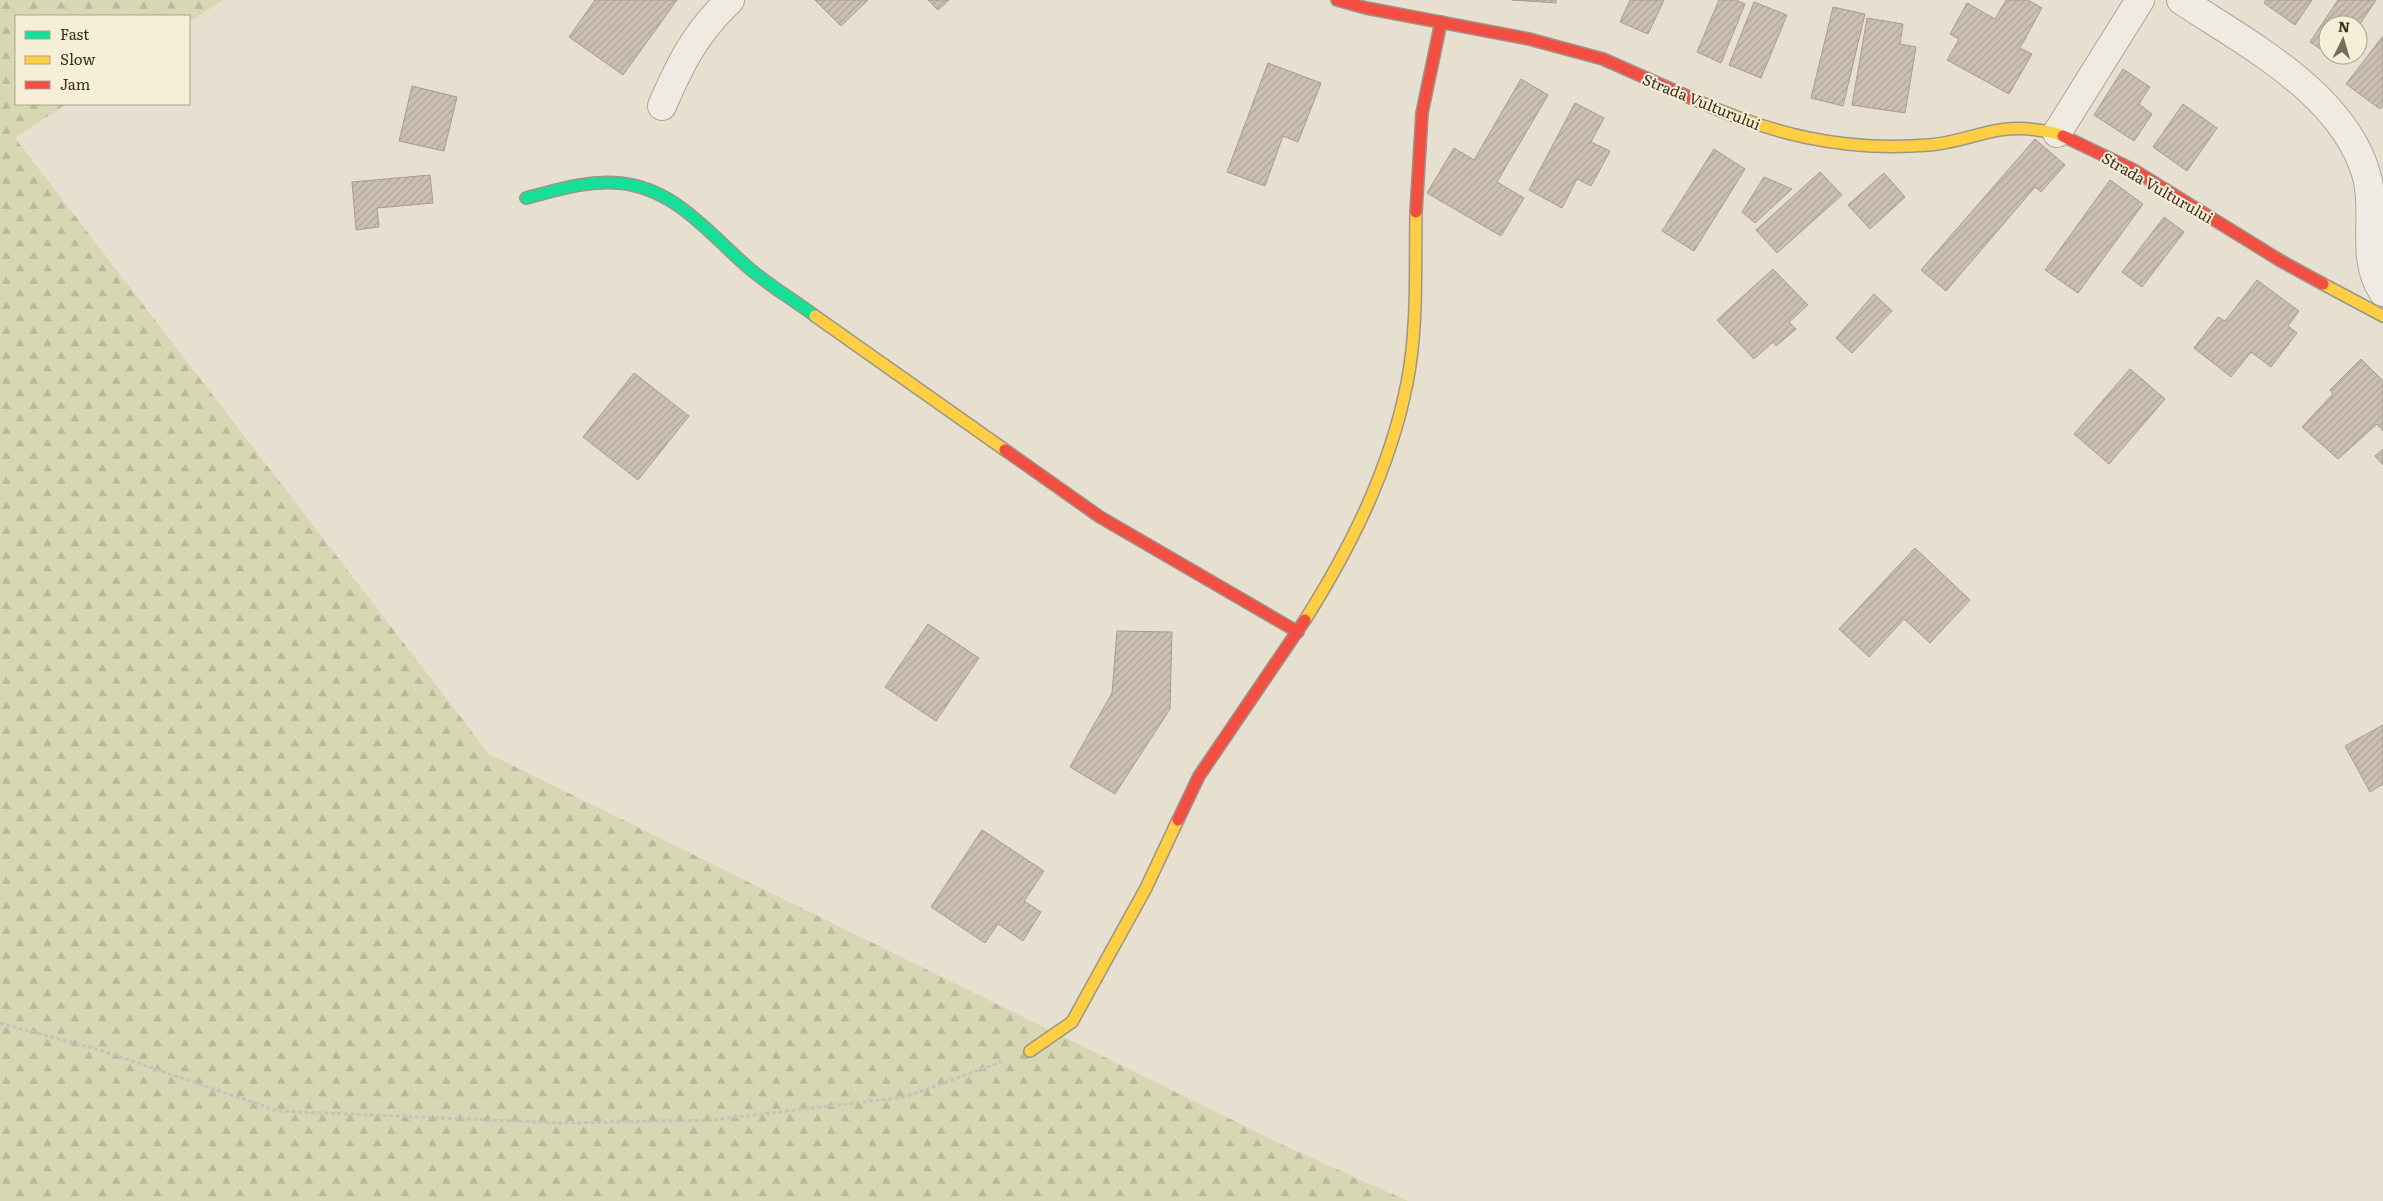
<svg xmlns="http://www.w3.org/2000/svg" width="2383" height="1201" viewBox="0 0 2383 1201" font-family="Literata,serif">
<defs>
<pattern id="forest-firs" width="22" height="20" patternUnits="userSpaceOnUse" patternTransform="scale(1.25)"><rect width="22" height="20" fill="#d6d7b3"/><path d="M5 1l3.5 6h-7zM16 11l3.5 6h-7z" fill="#b9b99a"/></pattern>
<pattern id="building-hatch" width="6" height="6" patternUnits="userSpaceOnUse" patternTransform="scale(1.25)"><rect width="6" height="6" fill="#cbbfb2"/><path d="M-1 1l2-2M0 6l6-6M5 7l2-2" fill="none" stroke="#afa499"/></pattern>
</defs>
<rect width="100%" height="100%" fill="#e7e0d1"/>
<polygon fill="url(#forest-firs)" points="0,0 223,0 189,22 189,16 16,16 16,104 66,104 15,138 489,754 1285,1146 1408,1201 0,1201"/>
<g fill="url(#building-hatch)" stroke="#a89c90">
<polygon points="595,0 677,0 623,75 569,37"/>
<polygon points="815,0 868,0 841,26"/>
<polygon points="928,0 949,0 938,10"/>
<polygon points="1512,0 1556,0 1556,3"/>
<polygon points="1630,0 1664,0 1648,34 1620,22"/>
<polygon points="1719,0 1736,0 1745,4 1721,63 1697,52"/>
<polygon points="2006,0 2028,0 2042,8 2020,48 2032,54 2009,94 1947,60 1959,39 1950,34 1967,3 1995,19"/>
<polygon points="2266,0 2312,0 2295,25 2264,3"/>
<polygon points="2338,0 2376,0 2358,27 2358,25 2328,25 2328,54 2310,42"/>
<polygon points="1754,2 1787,15 1761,78 1729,65"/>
<polygon points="1833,7 1865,14 1843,106 1811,98"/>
<polygon points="1867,18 1903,24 1900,44 1916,47 1905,113 1852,105"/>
<polygon points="2383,36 2383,106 2380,109 2346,84"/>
<polygon points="1268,63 1321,83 1298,142 1283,136 1265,186 1227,172"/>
<polygon points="2123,69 2150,87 2139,104 2152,114 2134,141 2094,115"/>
<polygon points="1521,79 1548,95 1497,182 1524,198 1501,236 1427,193 1454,148 1474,160"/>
<polygon points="412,86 457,97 444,151 399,141"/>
<polygon points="1575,103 1604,118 1591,142 1610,151 1591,186 1577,179 1562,208 1529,190"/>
<polygon points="2183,104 2217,128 2187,171 2153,147"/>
<polygon points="2035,139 2065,165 2041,192 2035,187 1946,291 1921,270"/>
<polygon points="1714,149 1745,169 1694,251 1662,231"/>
<polygon points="1820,172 1842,195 1777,253 1756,230"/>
<polygon points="1884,173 1905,197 1870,229 1848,205"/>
<polygon points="430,175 433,203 377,208 379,227 356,230 352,182"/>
<polygon points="1764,177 1792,189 1755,223 1742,212"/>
<polygon points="2110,180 2143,204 2078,293 2045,270"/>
<polygon points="2164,217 2184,232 2142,287 2122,272"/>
<polygon points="1773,269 1808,305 1789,322 1796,329 1776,346 1773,342 1754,359 1717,320"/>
<polygon points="2257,280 2299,311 2288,326 2297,333 2271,367 2251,352 2231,377 2194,348 2218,317 2225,321"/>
<polygon points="1874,294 1892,311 1852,353 1836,338"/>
<polygon points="2361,359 2383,381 2383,431 2377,424 2338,459 2302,427 2333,394 2330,390"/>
<polygon points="2130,369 2165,399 2109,464 2074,434"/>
<polygon points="634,373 689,416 638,480 583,437"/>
<polygon points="2383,449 2383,465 2375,456"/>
<polygon points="1915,548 1970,600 1930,643 1904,619 1869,657 1839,629"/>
<polygon points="928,624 979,658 936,721 885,687"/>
<polygon points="1117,631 1172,632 1170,709 1115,794 1070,767 1112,693"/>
<polygon points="2383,725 2383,784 2370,792 2345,746"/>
<polygon points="982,830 1044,871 1024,901 1041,912 1023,941 998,924 985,943 931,907"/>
</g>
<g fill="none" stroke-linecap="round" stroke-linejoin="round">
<g stroke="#ada599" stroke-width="30">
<g id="street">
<path d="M2181,0c66,44 164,94 186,177 10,39 -7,80 16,115"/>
<path d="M662,106c18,-42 34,-74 68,-106"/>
<polyline points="2057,133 2140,0"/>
</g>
</g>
<g stroke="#9c958a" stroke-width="14">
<path id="fast" d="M526,198c31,-8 61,-18 93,-15 57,5 91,52 131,86 20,17 44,31 65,47"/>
</g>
<g stroke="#9c958a" stroke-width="14">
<g id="slow">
<path d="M1691,98c79,36 151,54 238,47 39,-3 66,-22 108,-15 9,1 18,2 26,6"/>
<polyline points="2323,284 2383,316"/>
<polyline points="815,316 1005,450"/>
<path d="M1305,620c46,-73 85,-151 102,-237 11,-55 8,-114 9,-171"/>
<polyline points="1030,1051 1072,1022 1146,888 1178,820"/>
</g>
</g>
<g stroke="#9c958a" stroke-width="14">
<g id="jam">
<polyline points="1337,0 1366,8 1529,39 1603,59 1691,98"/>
<polyline points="2063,136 2132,169 2281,261 2323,284"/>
<polyline points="1416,212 1422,113 1441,22"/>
<polyline points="1005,450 1100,517 1298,632"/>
<polyline points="1178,820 1199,776 1305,620"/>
</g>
</g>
<polyline stroke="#c8c2b9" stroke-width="3" stroke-dasharray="4 2.5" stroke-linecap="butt" points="0,1023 103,1051 278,1111 560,1123 712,1120 905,1097 1001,1062"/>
<use href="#street" stroke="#efebe3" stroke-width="28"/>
<use href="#fast" stroke="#16e098" stroke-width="11"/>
<use href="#slow" stroke="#ffcf43" stroke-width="11"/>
<use href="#jam" stroke="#f24e42" stroke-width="11"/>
</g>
<g text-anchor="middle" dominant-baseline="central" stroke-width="4" stroke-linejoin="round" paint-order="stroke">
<g font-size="15" fill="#3d2e20" stroke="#f7eed8">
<text transform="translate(1702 101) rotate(22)">Strada Vulturului</text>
<text transform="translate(2158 187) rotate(30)">Strada Vulturului</text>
</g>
</g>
<rect x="15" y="15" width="175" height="90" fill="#f7eed8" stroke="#ada18e"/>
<rect x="25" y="31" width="25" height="8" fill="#16e098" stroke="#ada18e"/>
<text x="60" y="40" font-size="15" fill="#3d2e20">Fast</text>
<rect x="25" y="56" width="25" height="8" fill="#ffcf43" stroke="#ada18e"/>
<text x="60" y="65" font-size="15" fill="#3d2e20">Slow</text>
<rect x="25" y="81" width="25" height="8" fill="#f24e42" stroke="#ada18e"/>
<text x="60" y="90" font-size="15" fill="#3d2e20">Jam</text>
<g transform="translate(2343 40) rotate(5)"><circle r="24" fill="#f7eed8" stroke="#ada18e"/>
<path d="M0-4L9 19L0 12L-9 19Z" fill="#786c5e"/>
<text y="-8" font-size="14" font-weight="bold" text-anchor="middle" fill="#3d2e20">N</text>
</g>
</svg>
